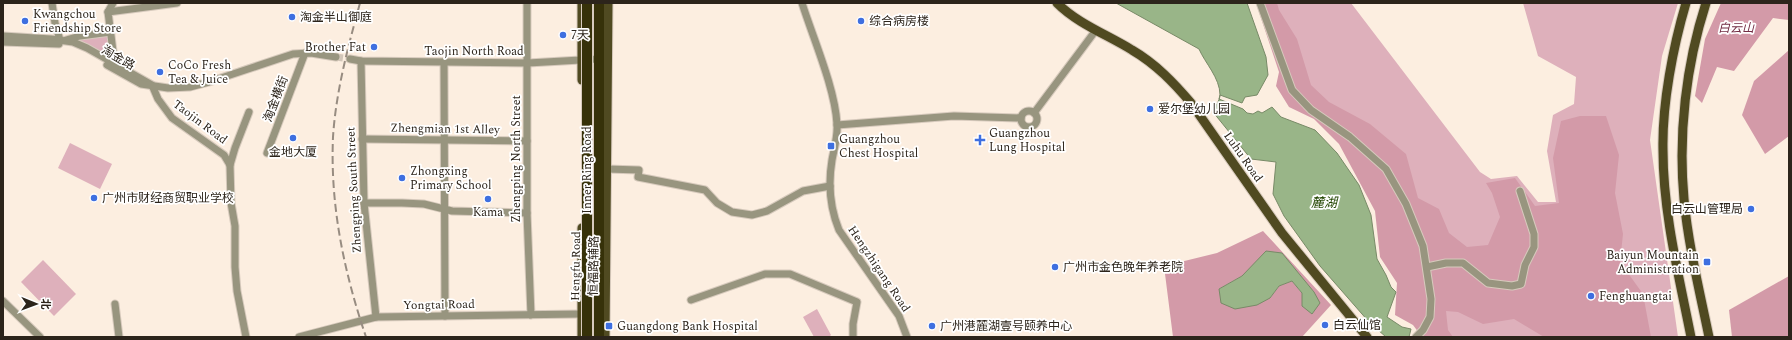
<svg xmlns="http://www.w3.org/2000/svg" width="1792" height="340" viewBox="0 0 1792 340" font-family="Spectral,'Noto Sans SC',serif">
<rect width="100%" height="100%" fill="#fceee0"/>
<g fill="#deb0bb">
<polygon points="1266,3 1351,3 1480,172 1491,179 1517,176 1538,202 1556,202 1547,151 1553,115 1574,104 1576,77 1538,56 1523,3 1678,3 1662,56 1650,140 1678,337 1443,337 1429,251 1312,106"/>
<polygon points="108,35 109,53 106,55 78,39"/>
<polygon points="70,143 112,164 100,189 58,168"/>
<polygon points="43,260 76,294 54,316 21,282"/>
<polygon points="817,309 831,335 829,337 814,337 803,317"/>
</g>
<g fill="#d39aa8" fill-rule="evenodd">
<polygon points="1256,3 1277,3 1279,10 1297,39 1311,85 1329,102 1370,124 1406,154 1418,198 1439,209 1449,233 1467,247 1488,245 1500,217 1492,193 1486,183 1515,178 1535,206 1559,203 1553,158 1561,121 1580,116 1606,116 1619,155 1615,193 1623,234 1620,262 1643,294 1651,337 1544,337 1514,319 1483,324 1458,312 1446,311 1448,330 1453,337 1422,337 1413,325 1395,315 1397,283 1380,257 1375,211 1339,144 1314,119 1289,107 1276,86 1279,72"/>
<polygon points="1721,3 1789,3 1789,20 1773,18 1734,71 1717,67 1702,103 1695,96 1705,39"/>
<polygon points="1789,50 1789,136 1765,154 1742,115 1754,81"/>
<path d="M1263,231l68,74 -29,32h-129l-9,-71 53,-13zM1291,264l9,14 14,14 -12,14v-13l-10,-12 -13,5 -9,12 -51,-9 23,-13z"/>
<polygon points="1789,276 1789,337 1732,337 1729,310"/>
</g>
<g fill="#99b588" stroke="#788a67">
<path d="M1116,3h131l19,54 2,18 -11,20 -12,2 -3,6 -22,-8 -1,4 24,10 4,4 6,1 5,-3 4,2 10,-6 9,10 34,13 22,23 22,32 12,30 6,44 9,16 5,12 5,5 -9,25 15,10 9,2 -2,8h-23l-17,-15 -49,-56 -36,-50 -11,-22 3,-32 -25,-3 -38,-47c2,-5 7,-12 7,-17 0,-17 -15,-32 -21,-46z"/>
<polygon points="1266,251 1282,253 1314,292 1320,303 1312,314 1302,306 1302,293 1292,281 1279,286 1270,298 1257,305 1235,309 1221,303 1219,289 1242,276"/>
</g>
<g fill="none" stroke-linecap="round" stroke-linejoin="round">
<polyline stroke="#d2c6b9" stroke-width="7" stroke-dasharray="7 3.5" stroke-linecap="butt" points="336,57 350,59"/>
<g stroke="#d7cabd" stroke-width="9">
<g id="minor">
<polyline points="52,3 55,23 60,40"/>
<polyline points="527,3 527,213 531,315"/>
<path d="M802,3c11,35 33,85 35,121 1,12 -3,25 -5,36 -4,24 -2,48 7,70l60,86 8,21"/>
<polyline points="1260,3 1292,90 1311,110 1350,137 1386,169 1406,204 1423,246 1431,299 1430,317 1423,330 1416,337"/>
<polyline points="108,12 113,3"/>
<polyline points="3,36 51,39 73,42 87,48 152,85 158,99 172,118 224,155 230,165 231,203 235,226 235,267 237,291 246,337"/>
<polyline points="66,40 80,36 111,32"/>
<polyline points="3,42 59,44"/>
<polyline points="350,59 361,61 528,63 598,59"/>
<polyline points="361,61 364,203 376,317"/>
<polyline points="444,62 445,316"/>
<polyline points="107,65 141,84 168,88 190,87 209,82 293,54 311,53 336,57"/>
<polyline points="115,67 108,12 177,3"/>
<circle cx="1029" cy="119" r="8"/>
<polyline points="1034,113 1096,30"/>
<polyline points="837,125 954,116 1021,118"/>
<polyline points="362,139 527,141"/>
<polyline points="267,153 305,53"/>
<polyline points="230,165 235,148 249,112"/>
<polyline points="607,169 639,170 638,177 705,190 717,203 732,212 752,215 767,211 803,191 830,186"/>
<polyline points="364,203 402,203 424,204 452,211 527,213"/>
<polyline points="1427,267 1446,263 1463,263 1488,283 1512,286 1521,284 1525,265 1534,247 1534,234 1520,191"/>
<polyline points="691,300 765,274 790,274 857,302 853,324 853,337"/>
<polyline points="3,301 40,337"/>
<polyline points="115,304 119,337"/>
<polyline points="299,337 376,317 581,314"/>
</g>
</g>
<g stroke="#d7cabd" stroke-width="11">
<g id="major">
<polyline points="582,3 582,80"/>
<path d="M1057,3c21,21 51,32 75,47 24,14 42,33 59,53l91,130 85,104"/>
<path d="M1686,3c-13,44 -24,101 -23,147 0,63 16,126 28,187"/>
<path d="M1706,3c-20,62 -28,131 -22,196 4,45 16,94 25,138"/>
<polyline points="582,337 582,228"/>
<polyline points="605,337 608,3"/>
</g>
</g>
<g stroke="#d7cabd" stroke-width="12">
<polyline id="highway" points="599,337 599,3"/>
</g>
<use href="#minor" stroke="#98957f" stroke-width="7"/>
<use href="#major" stroke="#504a21" stroke-width="9"/>
<use href="#highway" stroke="#363109" stroke-width="10"/>
<path stroke="#978c81" stroke-width="2" stroke-dasharray="8 4" stroke-linecap="butt" d="M360,3c-12,44 -24,88 -27,134 -3,69 11,135 33,200"/>
<g stroke="#d7cabd" stroke-width="12" stroke-linecap="butt">
<polyline id="highway-bridge" points="587,337 587,3"/>
</g>
<use href="#highway-bridge" stroke="#363109" stroke-width="10"/>
</g>
<g fill="#3e6fe0" stroke="#fff" stroke-width="1.5">
<circle cx="292" cy="17" r="4"/>
<circle cx="25" cy="21" r="4"/>
<circle cx="861" cy="21" r="4"/>
<circle cx="563" cy="35" r="4"/>
<circle cx="374" cy="47" r="4"/>
<circle cx="160" cy="72" r="4"/>
<circle cx="1150" cy="109" r="4"/>
<circle cx="293" cy="138" r="4"/>
<path d="M978 134h4v4h4v4h-4v4h-4v-4h-4v-4h4z"/>
<rect x="827" y="142" width="8" height="8" rx="2"/>
<circle cx="402" cy="178" r="4"/>
<circle cx="94" cy="198" r="4"/>
<circle cx="488" cy="199" r="4"/>
<circle cx="1751" cy="209" r="4"/>
<rect x="1703" y="258" width="8" height="8" rx="2"/>
<circle cx="1055" cy="267" r="4"/>
<circle cx="1591" cy="296" r="4"/>
<circle cx="1325" cy="325" r="4"/>
<rect x="605" y="322" width="8" height="8" rx="2"/>
<circle cx="932" cy="326" r="4"/>
</g>
<g text-anchor="middle" dominant-baseline="central" stroke-width="3.5" stroke-linejoin="round" paint-order="stroke">
<g font-size="12" fill="#2c241b" stroke="#fff" text-anchor="start">
<text x="33" y="14">Kwangchou<tspan x="33" dy="14">Friendship Store</tspan></text>
<text x="300" y="17">淘金半山御庭</text>
<text x="869" y="21">综合病房楼</text>
<text x="571" y="35">7天</text>
<text x="366" y="47" text-anchor="end">Brother Fat</text>
<text x="168" y="65">CoCo Fresh<tspan x="168" dy="14">Tea &amp; Juice</tspan></text>
<text x="1158" y="109">爱尔堡幼儿园</text>
<text x="989" y="133">Guangzhou<tspan x="989" dy="14">Lung Hospital</tspan></text>
<text x="839" y="139">Guangzhou<tspan x="839" dy="14">Chest Hospital</tspan></text>
<text x="293" y="152" text-anchor="middle">金地大厦</text>
<text x="410" y="171">Zhongxing<tspan x="410" dy="14">Primary School</tspan></text>
<text x="102" y="198">广州市财经商贸职业学校</text>
<text x="1743" y="209" text-anchor="end">白云山管理局</text>
<text x="488" y="212" text-anchor="middle">Kama</text>
<text x="1699" y="255" text-anchor="end">Baiyun Mountain<tspan x="1699" dy="14">Administration</tspan></text>
<text x="1063" y="267">广州市金色晚年养老院</text>
<text x="1599" y="296">Fenghuangtai</text>
<text x="1333" y="325">白云仙馆</text>
<text x="617" y="326">Guangdong Bank Hospital</text>
<text x="940" y="326">广州港麓湖壹号颐养中心</text>
</g>
<g font-size="12" font-style="italic" fill="#722c43" stroke="#fff">
<text x="1736" y="28">白云山</text>
</g>
<g font-size="12" fill="#2c241b" stroke="#fff">
<text x="474" y="51">Taojin North Road</text>
<text transform="translate(118 58) rotate(30)">淘金路</text>
<text transform="translate(276 99) rotate(-69)">淘金横街</text>
<text transform="translate(200 122) rotate(37)">Taojin Road</text>
<text transform="translate(445 129) rotate(1)">Zhengmian 1st Alley</text>
<text transform="translate(1243 157) rotate(55)">Luhu Road</text>
<text transform="translate(516 159) rotate(-90)">Zhengping North Street</text>
<text transform="translate(587 170) rotate(-90)">Inner Ring Road</text>
<text transform="translate(354 190) rotate(-93)">Zhengping South Street</text>
<text transform="translate(576 266) rotate(-89)">Hengfu Road</text>
<text transform="translate(594 266) rotate(-89)">恒福路辅路</text>
<text transform="translate(879 269) rotate(56)">Hengzhigang Road</text>
<text transform="translate(439 305) rotate(-1)">Yongtai Road</text>
</g>
<g font-size="13" font-style="italic" fill="#254804" stroke="#fff">
<text x="1324" y="203">麓湖</text>
</g>
</g>
<rect width="1792" height="340" fill="none" stroke="#2c241b" stroke-width="8"/>
<g transform="translate(36 304) rotate(91)" stroke="#ffffff" stroke-width="3" paint-order="stroke">
<path d="M0-3L7 15L0 10L-7 15Z" fill="#2c241b"/>
<text y="-6" font-size="11" font-weight="bold" text-anchor="middle" fill="#2c241b">北</text>
</g>
</svg>
